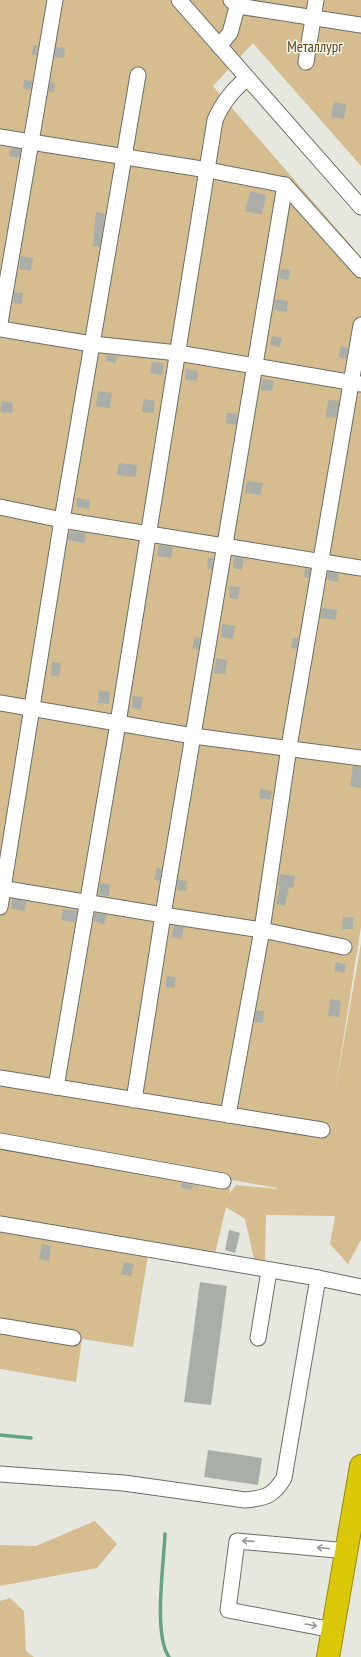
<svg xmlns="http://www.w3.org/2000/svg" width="361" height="1657" viewBox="0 0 361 1657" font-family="'PT Sans Narrow',sans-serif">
<rect width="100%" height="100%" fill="#e6e8e0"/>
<g fill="#d6bd8f" fill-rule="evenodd">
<path d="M0,0h361v166l-108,-123 -40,43 148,171v670l-26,165 26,-149v297l-13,24 -18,-20 5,-28 -69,-1 -1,45 -11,-1 -9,-40 -19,-12 -11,47 -65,-11 -17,104 -51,-8 -6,43 -76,-13zM232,1180l45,8v1l-41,-4 -7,9z"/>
<polygon points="95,1521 117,1544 97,1568 0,1586 0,1545 36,1546"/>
<polygon points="10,1598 24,1611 26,1651 34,1657 0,1657 0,1601"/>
</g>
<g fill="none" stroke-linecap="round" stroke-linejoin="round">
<g stroke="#64a484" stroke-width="3.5">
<polyline points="0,1435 31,1438"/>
<path d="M165,1534c-1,29 -12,100 4,123"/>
</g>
</g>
<g fill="#a9afa8">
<polygon points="33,45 38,45 36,55 32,55"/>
<polygon points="56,47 65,48 64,58 54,57"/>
<polygon points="24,80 32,81 31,90 23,89"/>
<polygon points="50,82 55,83 54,92 49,92"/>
<polygon points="334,102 346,104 344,119 331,117"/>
<polygon points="11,148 21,149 19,158 9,156"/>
<polygon points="250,191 266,195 262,215 245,211"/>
<polygon points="96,212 105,214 100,247 93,246"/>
<polygon points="21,256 33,258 31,271 19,269"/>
<polygon points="281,269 290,270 288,280 279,278"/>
<polygon points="14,292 23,293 22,304 13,303"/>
<polygon points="275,299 288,301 287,312 274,310"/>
<polygon points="272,336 282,338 280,347 270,345"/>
<polygon points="341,346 348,348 346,359 338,357"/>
<polygon points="107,355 117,356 116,363 106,361"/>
<polygon points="152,362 164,363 162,375 150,373"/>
<polygon points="186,369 198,371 197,381 185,379"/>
<polygon points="262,379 274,381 272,391 261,390"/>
<polygon points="98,391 112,393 110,408 96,406"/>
<polygon points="144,399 155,401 153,413 142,412"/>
<polygon points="328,400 339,401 336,418 326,417"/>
<polygon points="2,401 13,403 12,413 0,412"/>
<polygon points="227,413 238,414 236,425 225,423"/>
<polygon points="119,463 137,465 136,477 117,475"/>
<polygon points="247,481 263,483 261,495 245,493"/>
<polygon points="77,498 90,500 89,509 76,507"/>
<polygon points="69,531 86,533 85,543 68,540"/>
<polygon points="159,545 173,547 171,558 157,556"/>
<polygon points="234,557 244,558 242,570 233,568"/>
<polygon points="208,558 213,558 212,570 207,569"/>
<polygon points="305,568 310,569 309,578 304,577"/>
<polygon points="328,572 339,574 338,582 327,580"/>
<polygon points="230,586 240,587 238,599 229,598"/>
<polygon points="322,608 337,610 336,620 320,618"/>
<polygon points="222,624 235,626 233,639 221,637"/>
<polygon points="195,637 200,638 198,649 192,648"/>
<polygon points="293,638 298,638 297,649 291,648"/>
<polygon points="216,658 227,660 225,674 214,673"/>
<polygon points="52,662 61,663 59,677 51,675"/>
<polygon points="99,690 110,692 109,704 98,703"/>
<polygon points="133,696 143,697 141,710 132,708"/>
<polygon points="353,766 361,767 361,788 350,786"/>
<polygon points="260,789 272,791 271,800 259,798"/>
<polygon points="157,868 162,869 160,881 154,880"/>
<polygon points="280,874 295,876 293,888 289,887 285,906 276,904 280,886 278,886"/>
<polygon points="178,880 187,881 186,891 177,890"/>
<polygon points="100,883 110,884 109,896 99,895"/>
<polygon points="12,899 26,901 25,911 11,909"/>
<polygon points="63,909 77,911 75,922 61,920"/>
<polygon points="95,913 107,915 104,924 93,921"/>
<polygon points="343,917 353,918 353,929 342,929"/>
<polygon points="174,926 184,927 182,939 171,937"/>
<polygon points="336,962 346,964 344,973 334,971"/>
<polygon points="167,976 176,977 174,988 165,987"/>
<polygon points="330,999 341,1001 339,1017 328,1016"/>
<polygon points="256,1010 264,1011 263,1023 254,1022"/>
<polygon points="182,1183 193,1185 192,1190 181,1188"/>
<polygon points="229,1230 240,1233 235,1253 225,1250"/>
<polygon points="42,1244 51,1246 49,1261 39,1259"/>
<polygon points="124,1262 134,1264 131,1276 121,1274"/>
<polygon points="200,1282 227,1286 211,1405 184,1402"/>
<polygon points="208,1450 262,1458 258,1485 204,1477"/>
</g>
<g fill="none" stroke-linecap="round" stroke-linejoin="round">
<g stroke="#6c6e67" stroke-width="17">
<g id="minor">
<polyline points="55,0 31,142 208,170 285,185 361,270"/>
<polyline points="179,0 361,207"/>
<polyline points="231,0 238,6 361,25"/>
<polyline points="219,46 230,33 239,0"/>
<polyline points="306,62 316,0"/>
<polyline points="0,137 31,142 0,323"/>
<polyline points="285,185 163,915 262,930 344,947"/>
<polyline points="0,329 92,344 178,353 361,384"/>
<polyline points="0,507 62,520 361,568"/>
<polyline points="0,703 193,736 361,758"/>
<polyline points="0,888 163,915 134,1100"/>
<polyline points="0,907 62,520 138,75"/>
<polyline points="0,1078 322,1130"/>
<path d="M56,1087l62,-364 97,-603c8,-18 17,-29 32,-42"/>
<polyline points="228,1115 262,930 289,747 361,325"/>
<polyline points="0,1141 223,1181"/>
<polyline points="0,1224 318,1278 361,1287"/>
<polyline points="0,1326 73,1338"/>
<polyline points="258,1338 269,1271"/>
<path d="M0,1474l124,9 121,17c21,-2 28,-4 39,-22l34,-200"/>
<polyline points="333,1630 228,1610 237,1541 347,1551"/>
</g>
</g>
<g stroke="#978b0e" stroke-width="24">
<polyline id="highway" points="328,1657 361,1466"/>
</g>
<use href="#minor" stroke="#fff" stroke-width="15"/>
<use href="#highway" stroke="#dbc809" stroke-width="22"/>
</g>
<defs><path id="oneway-shaft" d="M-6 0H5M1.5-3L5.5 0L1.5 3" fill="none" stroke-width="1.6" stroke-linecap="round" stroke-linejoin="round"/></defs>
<g stroke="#979897">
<use href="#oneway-shaft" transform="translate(248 1541) rotate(-176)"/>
<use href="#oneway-shaft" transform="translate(323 1548) rotate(-174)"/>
<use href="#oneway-shaft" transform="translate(311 1625) rotate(10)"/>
</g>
<g text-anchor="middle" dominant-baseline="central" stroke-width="3" stroke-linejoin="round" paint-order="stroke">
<g font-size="15" fill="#5d471b" stroke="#f3f6ed">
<text x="315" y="46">Металлург</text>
</g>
</g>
</svg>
